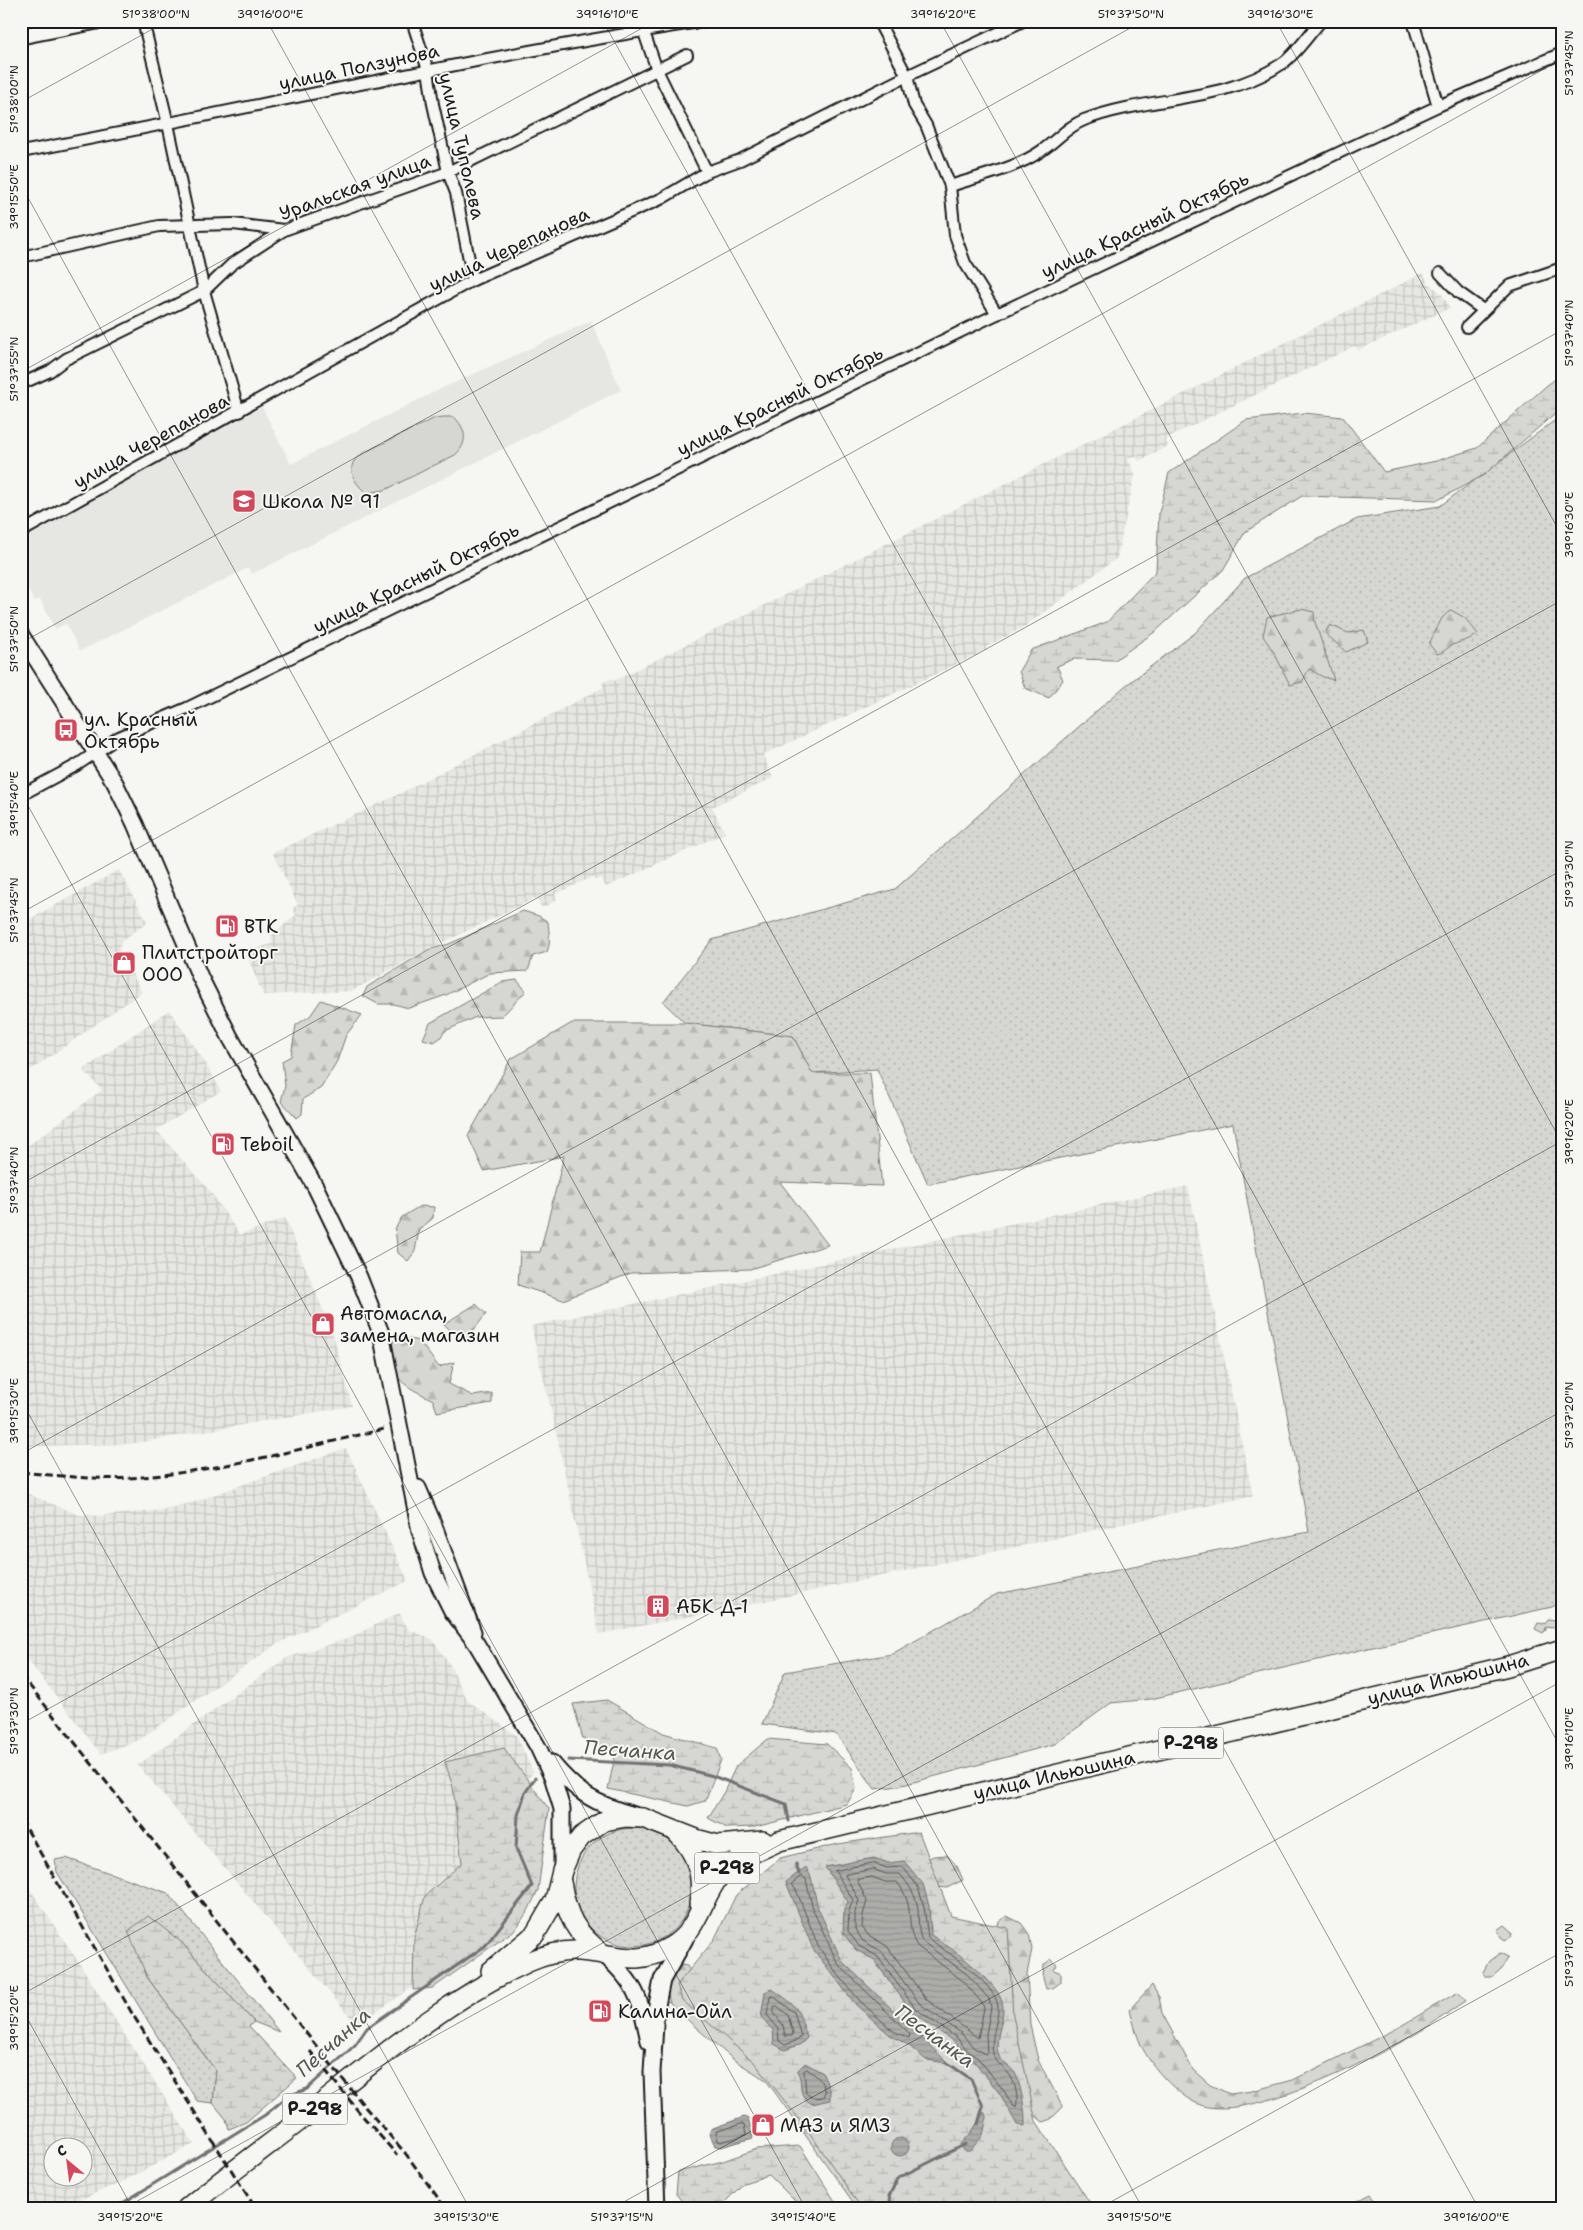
<svg xmlns="http://www.w3.org/2000/svg" width="1583" height="2230" viewBox="0 0 1583 2230" font-family="'Shantell Sans',sans-serif">
<defs>
<pattern id="industrial-grid" width="8" height="8" patternUnits="userSpaceOnUse" patternTransform="scale(1.25)"><rect width="8" height="8" fill="#e6e6e2"/><path d="M0 4h8M4 0v8" fill="none" stroke="#c5c5c1"/></pattern>
<pattern id="green-dots" width="8" height="8" patternUnits="userSpaceOnUse" patternTransform="scale(1.25)"><rect width="8" height="8" fill="#d6d6d2"/><path d="M2 2h.1M6 6h.1" fill="none" stroke="#b7b7b4" stroke-width="1.8" stroke-linecap="round"/></pattern>
<pattern id="forest-firs" width="22" height="20" patternUnits="userSpaceOnUse" patternTransform="scale(1.25)"><rect width="22" height="20" fill="#d6d6d2"/><path d="M5 1l3.5 6h-7zM16 11l3.5 6h-7z" fill="#b7b7b4"/></pattern>
<pattern id="wetland-marsh" width="20" height="14" patternUnits="userSpaceOnUse" patternTransform="scale(1.25)"><rect width="20" height="14" fill="#d6d6d2"/><path d="M1 5h8M5 5V1M11 12h8M15 12V8" fill="none" stroke="#b7b7b4"/></pattern>
<pattern id="water-rules" width="6" height="5" patternUnits="userSpaceOnUse" patternTransform="scale(1.25)"><rect width="6" height="5" fill="#acaca9"/><path d="M0 2.5h6" fill="none" stroke="#939391"/></pattern>
</defs>
<rect width="100%" height="100%" fill="#f6f6f2"/>
<filter id="ink" filterUnits="userSpaceOnUse"><feTurbulence type="fractalNoise" baseFrequency=".02" numOctaves="2"/><feDisplacementMap in="SourceGraphic" scale="10" xChannelSelector="R" yChannelSelector="G"/><feConvolveMatrix kernelMatrix="1 2 1 2 8 2 1 2 1" color-interpolation-filters="sRGB"/></filter>
<g filter="url(#ink)">
<polygon fill="#e6e6e2" points="591,321 621,390 252,574 248,568 80,651 66,624 55,629 40,599 34,601 21,576 21,538 262,407 291,464 436,391"/>
<g fill="url(#industrial-grid)" fill-rule="evenodd">
<polygon points="1423,273 1428,283 1441,293 1450,308 1358,350 1355,346 1165,439 1168,446 1139,461 1135,456 1128,459 1135,474 1117,558 1024,627 986,647 987,650 763,755 773,778 712,807 725,833 606,887 601,878 595,880 593,877 555,894 557,900 542,908 536,898 417,955 352,991 263,995 245,951 272,944 271,936 296,915 293,908 298,905 273,853 395,796 604,687 602,683 612,678 614,681"/>
<polygon points="119,870 147,922 121,942 119,950 142,992 21,1077 21,924"/>
<polygon points="169,1010 203,1059 221,1091 156,1130 210,1191 240,1235 285,1218 333,1334 352,1406 130,1444 21,1446 21,1151 102,1090 83,1070"/>
<polygon points="1188,1186 1253,1496 719,1611 599,1634 556,1431 531,1326"/>
<polygon points="346,1448 408,1581 277,1644 139,1740 101,1754 21,1651 21,1491 79,1515 102,1516 162,1510 194,1502"/>
<polygon points="399,1613 409,1630 432,1639 449,1663 467,1700 517,1736 533,1772 508,1808 445,1965 357,2025 138,1765 286,1658 347,1639"/>
<path d="M21,1883h5l57,86 111,175 -74,39 -63,26h-36zM52,2148h30v30h-30z"/>
</g>
<g fill="url(#green-dots)" stroke="#797977">
<polygon points="1562,415 1562,1602 1552,1607 1373,1647 1151,1699 1111,1703 1055,1744 899,1786 875,1789 836,1734 762,1724 785,1672 892,1654 997,1594 1309,1532 1233,1124 928,1184 877,1069 812,1073 793,1036 685,1023 663,1002 712,940 895,889 1125,686 1195,633 1245,578 1357,519 1440,506"/>
<circle cx="633" cy="1887" r="59"/>
<polygon points="66,1858 168,1893 279,2032 254,2022 180,1941 147,1977 216,2071 213,2103 197,2101 57,1872 55,1860"/>
</g>
<g fill="url(#forest-firs)" stroke="#797977">
<polygon points="1301,609 1314,612 1315,622 1334,680 1323,677 1309,669 1302,682 1290,685 1275,654 1263,636 1267,617"/>
<path d="M1451,610l14,8 13,16c-8,6 -14,6 -23,10 -7,2 -10,8 -18,10l-8,-10 13,-26z"/>
<polygon points="1330,625 1348,633 1364,630 1368,642 1346,652 1325,633"/>
<path d="M523,911l16,5 9,6c1,11 3,20 -1,30l-14,4 -5,15 -38,2 -44,22 -37,13 -16,-4h-15l-15,-8 4,-9 61,-37 21,-6z"/>
<polygon points="517,980 526,991 502,1016 476,1017 445,1031 440,1038 434,1042 423,1039 430,1023 502,982"/>
<polygon points="321,1000 362,1015 346,1035 337,1061 321,1088 303,1099 302,1114 297,1118 281,1101 285,1086 282,1061 291,1056 296,1025 310,1016"/>
<polygon points="572,1023 685,1023 793,1036 812,1073 870,1073 882,1186 780,1182 828,1245 750,1269 631,1273 563,1300 518,1285 520,1252 540,1252 564,1156 484,1171 468,1136 511,1059"/>
<polygon points="420,1206 434,1207 433,1218 419,1230 415,1251 408,1261 398,1253 395,1229 402,1217"/>
<polygon points="476,1304 486,1314 470,1335 457,1337 444,1324"/>
<path d="M405,1338l14,3 20,26 15,-5 -5,22 24,12 19,-3v10l-55,9 -4,-12c-29,-15 -47,-21 -40,-59z"/>
<polygon points="1562,1613 1562,1623 1556,1621 1556,1626 1553,1628 1546,1627 1546,1630 1543,1633 1535,1629 1538,1623 1544,1624 1548,1619 1555,1620 1558,1614"/>
<polygon points="947,1855 957,1866 963,1880 947,1888 928,1886 918,1862 934,1856"/>
<polygon points="1007,1916 1021,1923 1029,1934 1032,1949 1027,1974 1030,2025 1038,2060 1063,2107 1051,2119 1043,2122 1030,2111 995,1940 999,1921"/>
<polygon points="1504,1925 1512,1932 1511,1937 1505,1940 1501,1937 1497,1930"/>
<polygon points="1500,1953 1508,1957 1501,1969 1492,1977 1487,1977 1483,1972 1489,1961"/>
<polygon points="1051,1959 1057,1965 1054,1970 1061,1973 1061,1982 1053,1988 1046,1989 1043,1978 1044,1965"/>
<polygon points="682,1965 687,1966 696,1982 881,2209 858,2209 766,2080 734,2060 692,2024 670,2003 666,1986"/>
<path d="M1152,1985l7,12 3,16 31,57 17,15 20,9 22,-3 41,-11 101,-50 64,-38 8,9c-20,13 -40,28 -61,39 -42,23 -161,84 -207,64 -21,-9 -47,-37 -57,-59 -5,-11 -8,-24 -11,-36z"/>
</g>
<g fill="url(#wetland-marsh)" stroke="#797977">
<polygon points="1562,374 1562,411 1554,414 1484,475 1438,500 1302,496 1245,532 1223,570 1156,631 1115,660 1074,659 1057,666 1063,680 1049,698 1025,688 1019,671 1031,650 1107,622 1156,571 1159,513 1169,473 1246,420 1304,413 1343,417 1384,472 1436,461 1477,448 1546,386"/>
<polygon points="607,1700 663,1733 717,1748 721,1760 705,1801 688,1806 608,1789 615,1756 583,1739 573,1704"/>
<polygon points="768,1739 827,1744 852,1768 856,1789 847,1804 755,1827 727,1828 708,1818 724,1792 736,1766"/>
<polygon points="504,1748 549,1809 538,1890 529,1909 516,1929 433,1988 413,1990 414,1938 425,1896 462,1863 453,1787 445,1762"/>
<polygon points="919,1832 951,1916 1008,1928 1013,2016 1036,2121 1094,2209 862,2209 809,2132 754,2062 682,2000 677,1985 714,1940 736,1895 780,1858 838,1844"/>
<polygon points="148,1916 180,1941 254,2022 249,2026 297,2078 246,2122 229,2129 226,2119 213,2103 216,2071 147,1977 128,1931"/>
<polygon points="800,2146 840,2209 803,2209 769,2175 744,2183 718,2209 688,2209 676,2194 678,2172 723,2161 757,2149"/>
<polygon points="1371,2194 1380,2209 1341,2209"/>
</g>
<path fill="#d6d6d2" stroke="#797977" d="M444,417h10c12,11 15,26 1,38l-70,35 -18,3c-9,-6 -20,-20 -13,-32 2,-3 7,-6 9,-8l72,-35z"/>
<g fill="url(#water-rules)" stroke="#727271">
<path d="M874,1858l14,5 16,-2 19,23 6,22 2,29c19,12 71,48 72,72 1,16 -10,33 -4,49 3,7 12,11 16,17 6,11 11,41 10,53l-8,-1 -17,-31 -26,-33 -6,-4 -14,-15 -42,-30 -39,-53 -17,-9 -13,-17 1,-25 4,-6 -23,-35z"/>
<polygon points="806,1867 811,1877 818,1908 842,1961 948,2063 926,2060 908,2045 890,2035 856,2005 813,1949 786,1882"/>
<path d="M772,1989c27,18 26,19 35,49l-6,6 -16,6 -11,-6 -1,-14 -12,-13 4,-25z"/>
<path d="M805,2063l18,10 7,19v8l-18,4c-17,-10 -7,-19 -15,-33z"/>
<polygon points="984,2112 987,2117 983,2135 970,2151 964,2151 961,2144 971,2133"/>
<polygon points="744,2117 748,2119 753,2138 721,2147 715,2146 709,2132 713,2128"/>
<circle cx="900" cy="2147" r="9"/>
</g>
<g fill="none" stroke-linecap="round" stroke-linejoin="round">
<g stroke="#565654" stroke-width="1">
<path d="M873,1863l14,5 16,-1 15,20 6,20 4,31c17,13 68,45 70,69 1,15 -12,38 -2,53 3,5 9,9 13,14 6,7 10,25 7,33l-3,-1 -9,-15 -26,-33 -8,-5 -13,-15 -41,-29 -39,-53 -18,-10 -11,-15 1,-20 4,-11 -18,-29z"/>
<path d="M873,1869l13,5h14c9,11 16,21 18,35 1,11 -1,23 5,33l45,33 21,24 2,8 -5,27 1,21 -13,-7 -13,-15 -41,-29 -39,-53 -18,-10 -8,-12v-17l4,-12 -14,-25z"/>
<polygon points="802,1876 806,1879 813,1910 838,1964 910,2034 909,2038 893,2031 860,2001 836,1972 818,1946 797,1892 792,1884"/>
<path d="M872,1877l13,5h12c20,25 7,44 20,64l46,35 19,22 2,5 -6,30 -52,-39 -39,-53 -19,-11 -6,-8 1,-12 4,-14 -10,-21z"/>
<polygon points="773,1996 794,2012 801,2036 798,2040 785,2045 779,2041 778,2028 767,2015 770,1997"/>
<polygon points="777,2006 788,2015 793,2033 792,2036 785,2036 783,2025 774,2013 774,2007"/>
<path d="M807,2069c11,8 14,9 18,23l-2,5 -10,1 -7,-5 -2,-22z"/>
<polygon points="742,2124 744,2125 746,2135 721,2142 718,2141 716,2132"/>
</g>
<g stroke="#727271" stroke-width="3">
<polyline points="568,1760 669,1765 713,1776 786,1804 789,1821"/>
<polyline points="796,1864 799,1874"/>
<polyline points="946,2062 971,2079 983,2106 978,2124"/>
<polyline points="113,2209 265,2115 288,2096 307,2089 355,2045 367,2028 485,1946 532,1886 516,1848 518,1815 525,1793 535,1778"/>
<polyline points="893,2209 889,2196 898,2178 966,2144"/>
</g>
<g stroke="#1c1c1c" stroke-width="14">
<g id="street">
<polyline points="143,21 168,124 204,291 239,412"/>
<polyline points="412,21 428,70 433,104 448,172 456,193 473,280"/>
<polyline points="640,21 657,70 707,172"/>
<polyline points="878,21 907,76 914,105 926,125 950,186 955,235 965,263 997,314"/>
<polyline points="1413,21 1438,106"/>
<path d="M21,152c229,-43 455,-96 685,-131"/>
<path d="M950,186c30,-10 65,-17 91,-35 16,-10 25,-24 43,-31 65,-25 139,-16 199,-57 14,-10 26,-29 38,-42"/>
<polyline points="21,257 159,226 233,224 284,230"/>
<polyline points="1440,273 1458,292 1483,310"/>
<polyline points="1467,327 1509,286 1562,268"/>
<polyline points="21,384 50,371 66,359 204,291 232,264 284,230 448,172 687,55"/>
<polyline points="21,532 473,280 661,199 707,172 740,160 907,76 1023,21"/>
<polyline points="21,795 77,765 119,737 187,708 997,314 1438,106 1562,53"/>
</g>
</g>
<g stroke="#1c1c1c" stroke-width="19">
<g id="secondary">
<polyline points="21,36 97,21"/>
<polyline points="21,635 115,783 135,824 200,977 230,1037 316,1188 359,1277 381,1333 420,1531 433,1573 452,1611 476,1643 538,1747 553,1779 562,1809 562,1867"/>
<polyline points="418,1488 433,1523 473,1632"/>
<path d="M552,1763c26,31 43,41 82,52"/>
<path d="M603,1954c34,30 37,44 46,87"/>
<polyline points="657,2209 652,2072 656,2010 662,1980 685,1939"/>
</g>
</g>
<g stroke="#1c1c1c" stroke-width="22">
<g id="highway">
<path d="M676,1832c21,21 28,43 23,72"/>
<path d="M561,1882c6,35 14,51 42,72"/>
<polyline points="491,1971 535,1934 555,1900 562,1871 571,1850 582,1836 604,1821 626,1817 643,1818 699,1840 718,1845 763,1841"/>
<path d="M186,2209c43,-36 90,-69 134,-104 66,-53 130,-107 208,-143 16,-7 33,-12 51,-11 36,2 56,17 91,-4 29,-16 31,-49 51,-73 16,-17 38,-23 58,-33l729,-175 54,-17"/>
</g>
</g>
<use href="#street" stroke="#f6f6f2" stroke-width="10"/>
<use href="#secondary" stroke="#f6f6f2" stroke-width="15"/>
<use href="#highway" stroke="#f6f6f2" stroke-width="19"/>
<g stroke="#1c1c1c" stroke-width="3" stroke-dasharray="8 4" stroke-linecap="butt">
<path d="M21,1472c40,4 81,9 121,5 82,-7 162,-29 242,-48"/>
<polyline points="21,1675 365,2107 406,2154 446,2209"/>
<polyline points="21,1819 133,2015 256,2209"/>
<polyline points="310,2051 359,2112 397,2155"/>
</g>
</g>
</g>
<path fill="none" stroke="#1c1c1c" stroke-width="1" stroke-opacity="0.45" d="M267,21l1212,2188M603,21l959,1729M940,21l622,1122M1276,21l286,515M21,102l146,-81M21,185l1122,2024M21,372l634,-351M21,643l1122,-622M21,793l785,1416M21,913l1541,-854M21,1184l1541,-854M21,1400l449,809M21,1454l1541,-854M21,1724l1541,-854M21,1995l1541,-854M21,2007l112,202M123,2209l1439,-798M611,2209l951,-528M1098,2209l464,-257"/>
<defs>
<g id="school-square" transform="scale(1.25)"><rect x="-9" y="-9" width="18" height="18" rx="4" fill="#d1495b" stroke="#f6f6f2"/><path d="M0-5L7-2L0 1L-7-2ZM-4 1L0 2.5L4 1V4Q0 6-4 4Z" fill="#fff"/></g>
<g id="bus-square" transform="scale(1.25)"><rect x="-9" y="-9" width="18" height="18" rx="4" fill="#d1495b" stroke="#f6f6f2"/><path d="M-5-6H5V4H4V6H2V4H-2V6H-4V4H-5ZM-3.5-4V0h7V-4ZM-3.5 1.2v1.5H-2V1.2ZM2 1.2v1.5H3.5V1.2Z" fill="#fff"/></g>
<g id="fuel-square" transform="scale(1.25)"><rect x="-9" y="-9" width="18" height="18" rx="4" fill="#d1495b" stroke="#f6f6f2"/><path d="M-5.5-6h7V0h2V4h1.3V-2.5L3-4.5l.8-.8L6-3V5H2.5V1h-1V6h-7ZM-4.2-4.7v3.2H.2V-4.7Z" fill="#fff"/></g>
<g id="shop-square" transform="scale(1.25)"><rect x="-9" y="-9" width="18" height="18" rx="4" fill="#d1495b" stroke="#f6f6f2"/><path d="M-5-2.5h2.3a2.7 3.5 0 0 1 5.4 0H5L5.5 6h-11ZM-1.5-2.5h3a1.5 2.3 0 0 0-3 0Z" fill="#fff"/></g>
<g id="building-square" transform="scale(1.25)"><rect x="-9" y="-9" width="18" height="18" rx="4" fill="#d1495b" stroke="#f6f6f2"/><path d="M-4-6H4V6H1V3H-1V6H-4ZM-2.5-4.3h1.7v1.8h-1.7ZM.8-4.3h1.7v1.8H.8ZM-2.5-1h1.7V.8h-1.7ZM.8-1h1.7V.8H.8Z" fill="#fff"/></g>
</defs>
<g fill-rule="evenodd">
<use href="#school-square" x="244" y="501"/>
<use href="#bus-square" x="66" y="730"/>
<use href="#fuel-square" x="227" y="926"/>
<use href="#shop-square" x="124" y="963"/>
<use href="#fuel-square" x="223" y="1144"/>
<use href="#shop-square" x="323" y="1324"/>
<use href="#building-square" x="658" y="1606"/>
<use href="#fuel-square" x="600" y="2011"/>
<use href="#shop-square" x="763" y="2125"/>
</g>
<g text-anchor="middle" dominant-baseline="central" stroke-width="4" stroke-linejoin="round" paint-order="stroke">
<g fill="#f6f6f2" stroke="#5d5d5c" stroke-width="1">
<rect x="1158.5" y="1727.5" width="65" height="31" rx="4"/>
<rect x="694.5" y="1852.5" width="65" height="31" rx="4"/>
<rect x="282.5" y="2093.5" width="65" height="31" rx="4"/>
</g>
<g font-size="18" font-weight="bold" fill="#1c1c1c">
<text x="1191" y="1743">Р-298</text>
<text x="727" y="1868">Р-298</text>
<text x="315" y="2109">Р-298</text>
</g>
<g font-size="19" fill="#1c1c1c" stroke="#f6f6f2">
<text transform="translate(359 67) rotate(-12)">улица Ползунова</text>
<text transform="translate(462 146) rotate(77)">улица Туполева</text>
<text transform="translate(355 187) rotate(-20)">Уральская улица</text>
<text transform="translate(1145 225) rotate(-25)">улица Красный Октябрь</text>
<text transform="translate(509 249) rotate(-25)">улица Черепанова</text>
<text transform="translate(780 401) rotate(-26)">улица Красный Октябрь</text>
<text transform="translate(151 441) rotate(-29)">улица Черепанова</text>
<text transform="translate(416 578) rotate(-26)">улица Красный Октябрь</text>
<text transform="translate(1448 1679) rotate(-14)">улица Ильюшина</text>
<text transform="translate(1054 1775) rotate(-13)">улица Ильюшина</text>
</g>
<g font-size="19" fill="#1c1c1c" stroke="#f6f6f2" text-anchor="start">
<text x="262" y="501">Школа № 91</text>
<text x="84" y="719">ул. Красный<tspan x="84" dy="22">Октябрь</tspan></text>
<text x="244" y="926">ВТК</text>
<text x="142" y="952">Плитстройторг<tspan x="142" dy="22">ООО</tspan></text>
<text x="240" y="1144">Teboil</text>
<text x="340" y="1313">Автомасла,<tspan x="340" dy="22">замена, магазин</tspan></text>
<text x="676" y="1606">АБК Д-1</text>
<text x="618" y="2011">Калина-Ойл</text>
<text x="780" y="2125">МАЗ и ЯМЗ</text>
</g>
<g font-size="20" font-style="italic" fill="#565654" stroke="#f6f6f2">
<text transform="translate(630 1750) rotate(4)">Песчанка</text>
<text transform="translate(935 2036) rotate(36)">Песчанка</text>
<text transform="translate(333 2042) rotate(-42)">Песчанка</text>
</g>
</g>
<rect width="1583" height="2230" fill="none" stroke="#f6f6f2" stroke-width="55"/>
<g transform="translate(68 2162) rotate(331)"><circle r="24" fill="#f6f6f2" stroke="#9f9f9c"/>
<path d="M0-4L9 19L0 12L-9 19Z" fill="#d1495b"/>
<text y="-8" font-size="14" font-weight="bold" text-anchor="middle" fill="#1c1c1c">С</text>
</g>
<rect x="28" y="28" width="1528" height="2174" fill="none" stroke="#1c1c1c" stroke-width="2"/>
<g font-size="12" text-anchor="middle" fill="#1c1c1c">
<text x="156" y="18">51°38'00"N</text>
<text x="270" y="18">39°16'00"E</text>
<text x="607" y="18">39°16'10"E</text>
<text x="943" y="18">39°16'20"E</text>
<text x="1131" y="18">51°37'50"N</text>
<text x="1280" y="18">39°16'30"E</text>
<text transform="translate(1569 63) rotate(-90)" y="4">51°37'45"N</text>
<text transform="translate(14 99) rotate(-90)" y="4">51°38'00"N</text>
<text transform="translate(14 197) rotate(-90)" y="4">39°15'50"E</text>
<text transform="translate(1569 333) rotate(-90)" y="4">51°37'40"N</text>
<text transform="translate(14 369) rotate(-90)" y="4">51°37'55"N</text>
<text transform="translate(1569 525) rotate(-90)" y="4">39°16'30"E</text>
<text transform="translate(14 639) rotate(-90)" y="4">51°37'50"N</text>
<text transform="translate(14 804) rotate(-90)" y="4">39°15'40"E</text>
<text transform="translate(1569 874) rotate(-90)" y="4">51°37'30"N</text>
<text transform="translate(14 910) rotate(-90)" y="4">51°37'45"N</text>
<text transform="translate(1569 1132) rotate(-90)" y="4">39°16'20"E</text>
<text transform="translate(14 1180) rotate(-90)" y="4">51°37'40"N</text>
<text transform="translate(14 1411) rotate(-90)" y="4">39°15'30"E</text>
<text transform="translate(1569 1415) rotate(-90)" y="4">51°37'20"N</text>
<text transform="translate(14 1721) rotate(-90)" y="4">51°37'30"N</text>
<text transform="translate(1569 1739) rotate(-90)" y="4">39°16'10"E</text>
<text transform="translate(1569 1955) rotate(-90)" y="4">51°37'10"N</text>
<text transform="translate(14 2018) rotate(-90)" y="4">39°15'20"E</text>
<text x="130" y="2221">39°15'20"E</text>
<text x="466" y="2221">39°15'30"E</text>
<text x="622" y="2221">51°37'15"N</text>
<text x="803" y="2221">39°15'40"E</text>
<text x="1139" y="2221">39°15'50"E</text>
<text x="1476" y="2221">39°16'00"E</text>
</g>
</svg>
